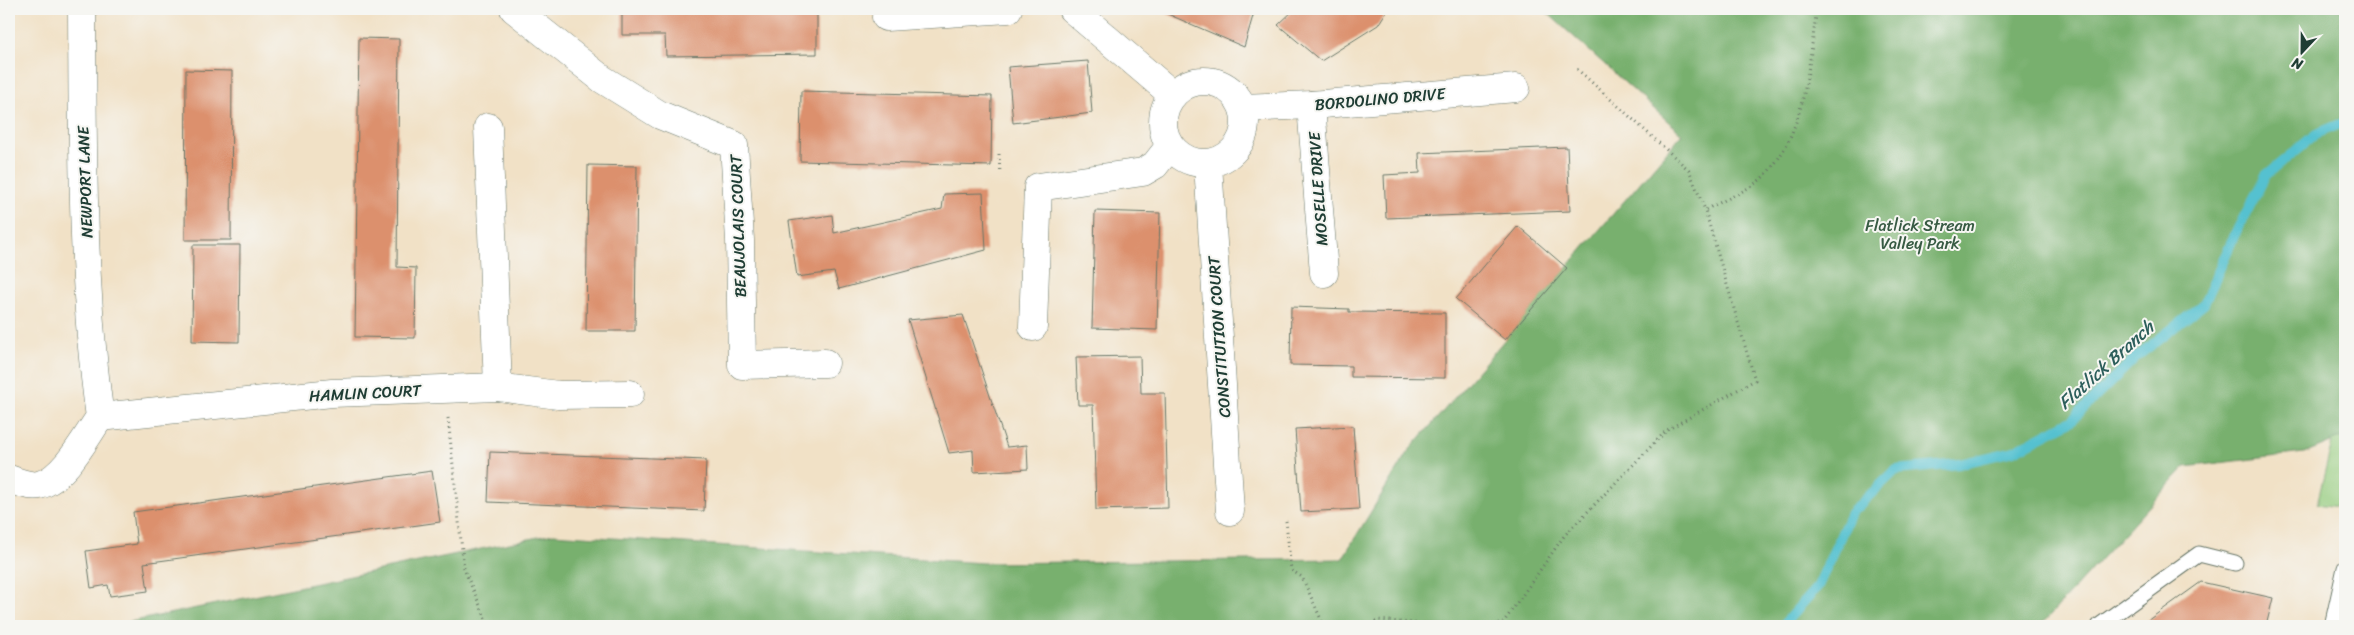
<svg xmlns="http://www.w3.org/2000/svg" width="2354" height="635" viewBox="0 0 2354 635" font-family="Sriracha,sans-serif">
<rect width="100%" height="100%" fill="#f6f6f2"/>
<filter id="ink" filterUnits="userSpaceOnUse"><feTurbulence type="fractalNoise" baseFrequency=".02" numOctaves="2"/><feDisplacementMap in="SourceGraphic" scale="10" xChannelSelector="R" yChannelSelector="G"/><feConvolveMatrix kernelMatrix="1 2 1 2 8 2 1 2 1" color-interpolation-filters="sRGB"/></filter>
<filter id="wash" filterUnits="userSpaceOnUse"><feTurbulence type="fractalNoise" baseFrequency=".0096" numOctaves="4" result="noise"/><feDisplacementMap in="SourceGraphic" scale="20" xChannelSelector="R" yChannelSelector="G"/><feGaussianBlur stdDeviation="1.12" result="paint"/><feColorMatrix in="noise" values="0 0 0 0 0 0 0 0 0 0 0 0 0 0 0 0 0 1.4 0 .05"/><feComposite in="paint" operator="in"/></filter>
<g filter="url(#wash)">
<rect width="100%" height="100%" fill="#f1e1c6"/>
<polygon fill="#96cc7f" stroke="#5a845a" points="2345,388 2345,508 2317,504"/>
<polygon fill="#78b06e" stroke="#4c7651" points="1543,9 2345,9 2345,436 2304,453 2185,467 2040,626 110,626 553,534 983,563 1342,559 1407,453 1682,134"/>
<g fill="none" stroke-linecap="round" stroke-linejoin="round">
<polyline stroke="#55c1d0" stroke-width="10" points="1782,626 1818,586 1851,513 1896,470 1959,464 2014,451 2071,421 2136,357 2204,304 2234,236 2266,175 2316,134 2345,122"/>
</g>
<g id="blocks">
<g fill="#dc906d">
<polygon points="622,9 817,9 817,54 666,56 665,35 622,35"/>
<polygon points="1156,9 1255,9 1244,47"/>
<polygon points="1295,9 1388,9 1378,25 1321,61 1278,25"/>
<polygon points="359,38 399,39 397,267 416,268 415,338 355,337"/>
<polygon points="9,47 12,47 10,131 9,131"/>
<polygon points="1088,61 1092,113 1013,123 1008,67"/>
<polygon points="186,70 232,71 231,240 185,240"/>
<polygon points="801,91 992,96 991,166 800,161"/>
<polygon points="1567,147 1570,211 1386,218 1384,175 1420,173 1419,153"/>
<polygon points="588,165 637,166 635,331 586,331"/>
<polygon points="983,193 986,250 839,289 834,272 797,277 789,221 832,215 834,233 942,209 944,194"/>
<polygon points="1095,211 1160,213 1157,330 1092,328"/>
<polygon points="1518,226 1567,268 1505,340 1456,299"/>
<polygon points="193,245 240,245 239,342 192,341"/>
<polygon points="1291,307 1349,309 1349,312 1445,313 1445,378 1351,377 1351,366 1290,365"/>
<polygon points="963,315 1007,447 1027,445 1028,469 974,472 973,450 949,453 908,320"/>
<polygon points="1140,356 1141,393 1165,393 1168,508 1096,510 1093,405 1078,405 1076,357"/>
<polygon points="1353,426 1359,509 1301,512 1295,429"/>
<polygon points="490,452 706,460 704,511 488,502"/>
<polygon points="432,471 440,522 144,563 148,591 110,596 108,585 91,588 86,551 137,544 133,512"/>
<polygon points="2201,582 2273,598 2266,626 2140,626"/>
</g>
</g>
</g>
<g filter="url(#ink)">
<use href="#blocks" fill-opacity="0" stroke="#687667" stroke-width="1"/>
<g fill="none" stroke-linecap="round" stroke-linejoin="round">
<g stroke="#687667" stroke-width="17">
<g id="lane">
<polyline points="2099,626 2199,554 2235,563"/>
<polyline points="2332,626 2345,568"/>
</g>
</g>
<g stroke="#687667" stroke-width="29">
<g id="street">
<polyline points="514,9 602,79 660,115 734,145 740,240 742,365 825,363"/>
<polyline points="1072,9 1173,95"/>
<polyline points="886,17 1008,9"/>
<circle cx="1204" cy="122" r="41"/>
<polyline points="1311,105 1324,273"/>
<polyline points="1243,108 1311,105 1516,88"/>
<polyline points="488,127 498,387"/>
<polyline points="1208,164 1230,511"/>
<polyline points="1033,327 1038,187 1143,172 1155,165 1170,146"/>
<polyline points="100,417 332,393 498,387 558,395 630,394"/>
<path d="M9,479c8,3 21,8 30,6 25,-6 47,-48 61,-68 -19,-135 -17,-273 -18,-408"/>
</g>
</g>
<g stroke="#687667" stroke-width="3" stroke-dasharray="1 4" stroke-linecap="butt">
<path d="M1577,69l112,101 16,40c15,-8 46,-21 57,-32 44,-42 46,-112 55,-169"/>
<polyline points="999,154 1000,173"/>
<polyline points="448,418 464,569 489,626"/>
<polyline points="1286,521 1291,570 1302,577 1324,626"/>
<polyline points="1366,626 1378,620 1446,626"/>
<polyline points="1488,626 1503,623 1564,536 1667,430 1755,380 1705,210"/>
</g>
<use href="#lane" stroke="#fff" stroke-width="15"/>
<use href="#street" stroke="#fff" stroke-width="28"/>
</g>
</g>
<g text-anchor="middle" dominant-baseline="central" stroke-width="4" stroke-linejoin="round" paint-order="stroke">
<g font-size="16" fill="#1f3d34" stroke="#f6f6f2">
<text transform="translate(1380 99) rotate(-5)">BORDOLINO DRIVE</text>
<text transform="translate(85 182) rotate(-92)">NEWPORT LANE</text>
<text transform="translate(1318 189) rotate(-94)">MOSELLE DRIVE</text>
<text transform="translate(738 226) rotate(-92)">BEAUJOLAIS COURT</text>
<text transform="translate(1219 337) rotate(-94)">CONSTITUTION COURT</text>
<text transform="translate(365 393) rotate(-3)">HAMLIN COURT</text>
</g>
<g font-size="16" fill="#375a43" stroke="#f6f6f2">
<text x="1920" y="225">Flatlick Stream<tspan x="1920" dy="18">Valley Park</tspan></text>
</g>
<g font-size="18" font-style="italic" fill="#2c5e5b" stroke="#f6f6f2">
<text transform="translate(2106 365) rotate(-42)">Flatlick Branch</text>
</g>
</g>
<rect width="2354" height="635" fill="none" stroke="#f6f6f2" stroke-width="30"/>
<g transform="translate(2302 52) rotate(202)" stroke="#f6f6f2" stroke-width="4" paint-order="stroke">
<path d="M0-4L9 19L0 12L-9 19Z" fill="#1f3d34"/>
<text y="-8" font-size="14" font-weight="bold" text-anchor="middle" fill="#1f3d34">N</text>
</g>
</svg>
